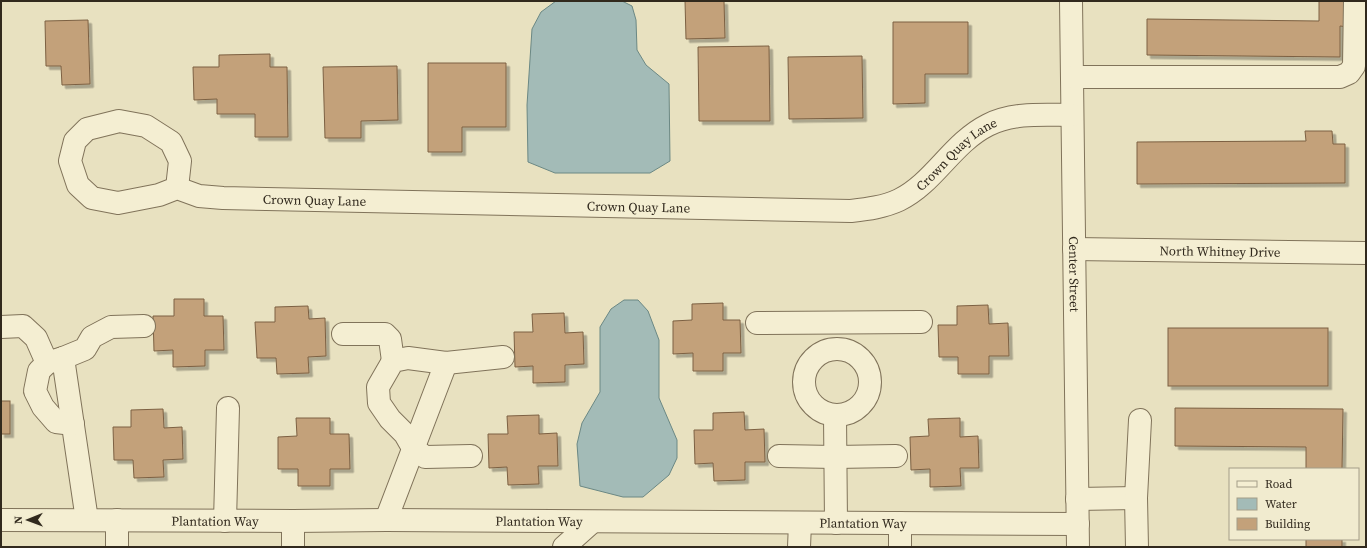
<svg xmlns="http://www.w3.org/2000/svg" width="1367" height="548" viewBox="0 0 1367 548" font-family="'Source Serif 4',serif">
<defs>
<filter id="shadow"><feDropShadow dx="3.5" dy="3.5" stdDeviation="0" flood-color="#0004"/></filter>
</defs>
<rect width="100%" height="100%" fill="#e8e1c0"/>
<g fill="#a3bbb7" stroke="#6b8884">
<polygon points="556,1 622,1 632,6 636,20 637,50 646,65 669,84 670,161 650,173 555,173 528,162 527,105 532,29 541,12"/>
<polygon points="624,300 638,300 648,311 659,340 659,398 677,440 677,458 669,475 643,497 623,497 580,486 577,444 582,423 600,392 600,327 611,309"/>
</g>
<g fill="#c3a17a" stroke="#7c6042" filter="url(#shadow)">
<polygon points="685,1 724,1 725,38 686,39"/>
<polygon points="1319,1 1348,1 1348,27 1340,26 1340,57 1147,55 1147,19 1319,21"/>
<polygon points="88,20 90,84 62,85 61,66 46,66 45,21"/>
<polygon points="893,22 968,22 968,74 925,74 925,103 893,104"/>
<polygon points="769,46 770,121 699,121 698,47"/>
<polygon points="270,54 270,67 287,67 288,137 255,137 255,114 217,114 217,99 194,100 193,67 219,67 219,55"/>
<polygon points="862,56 863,118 789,119 788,57"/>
<polygon points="428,63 506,63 506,127 462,127 462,152 428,152"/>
<polygon points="397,66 398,120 361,121 361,138 325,138 323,67"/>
<polygon points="1305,131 1332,131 1333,144 1345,144 1345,183 1137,184 1137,142 1306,141"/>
<polygon points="174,299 204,299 204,316 223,316 224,350 205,350 205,366 173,367 173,350 154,351 153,316 174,316"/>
<polygon points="723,303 723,320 740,320 741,353 723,353 723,371 693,371 693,353 673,354 673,321 692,320 692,304"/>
<polygon points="988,305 989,324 1008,323 1009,356 989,356 989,374 958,374 958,357 939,357 938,325 957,325 957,306"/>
<polygon points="308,306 309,319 325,318 326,356 308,357 309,373 277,374 276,358 257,358 255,322 275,322 275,307"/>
<polygon points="564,313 565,333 583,332 584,364 565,365 565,382 533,383 533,366 515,367 514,332 533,332 532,314"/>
<rect x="1168" y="328" width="160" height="58"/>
<rect x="1" y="401" width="9" height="33"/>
<polygon points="1175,408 1343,409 1342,469 1306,469 1306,447 1175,446"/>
<polygon points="163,409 164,428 182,427 183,459 163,460 164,477 134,478 133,460 114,460 113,427 131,427 131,410"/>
<polygon points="744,412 745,430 764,429 765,462 745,462 745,480 714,481 713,463 695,464 694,430 713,430 713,413"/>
<polygon points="539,415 539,434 557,433 558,466 538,466 539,484 508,485 507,467 489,468 488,434 508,434 507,416"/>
<polygon points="296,418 330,418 330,434 349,434 350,469 330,469 330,486 298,486 298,469 278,469 278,437 297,436"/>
<polygon points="960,418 960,437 978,436 979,468 960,468 961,486 930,487 930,469 911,470 910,437 929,436 928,419"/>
<rect x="1306" y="539" width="36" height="8"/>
</g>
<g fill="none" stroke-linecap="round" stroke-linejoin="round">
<g stroke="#80735a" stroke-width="24">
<g id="minor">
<path id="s1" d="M1071,1l7,546"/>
<polyline points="1072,77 1340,77 1349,73 1354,66 1355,1"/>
<path id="s2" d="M177,188l3,-27 -9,-19 -25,-16 -27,-5 -32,8 -12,12 -5,20 8,24 14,13 26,5 41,-8 18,-7 22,8 24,2 628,13c17,-2 33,-4 48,-11 35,-17 53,-57 89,-75 26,-13 56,-10 84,-10"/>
<path id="s3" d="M1074,249l292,4"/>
<polyline points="757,323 921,322"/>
<polyline points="1,327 23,326 36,338 47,363"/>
<polyline points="343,334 385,334 390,339 393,361"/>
<circle cx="837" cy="382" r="33"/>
<polyline points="63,358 87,520"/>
<polyline points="835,416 836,523"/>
<polyline points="73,424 56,422 43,407 35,391 39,371 47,363 63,358 85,349 92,337 111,327 144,326"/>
<polyline points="471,456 425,457 413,448 405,434 390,419 379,403 378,387 393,361 408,358 446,363 503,357"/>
<polyline points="779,456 835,457 896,456"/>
<polyline points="1077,499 1136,498"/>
<path id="s4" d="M1,520l292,1 93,-1 692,4"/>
<polyline points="386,520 446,363"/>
<polyline points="225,521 228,408"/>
<polyline points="117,547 117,520"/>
<polyline points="293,547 293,521"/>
<polyline points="564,547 592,522"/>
<polyline points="799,547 800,523"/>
<polyline points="900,547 900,523"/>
<polyline points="1137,547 1136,498 1140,420"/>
</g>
</g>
<use href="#minor" stroke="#f4eed2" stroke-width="22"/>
</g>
<g text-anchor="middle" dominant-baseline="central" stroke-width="3.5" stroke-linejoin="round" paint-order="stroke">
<g font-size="13" fill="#31291d" stroke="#f1ebcf">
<text stroke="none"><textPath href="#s2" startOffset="1107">Crown Quay Lane</textPath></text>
<text stroke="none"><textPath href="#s2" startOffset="447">Crown Quay Lane</textPath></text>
<text stroke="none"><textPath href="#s2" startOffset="771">Crown Quay Lane</textPath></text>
<text stroke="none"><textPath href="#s3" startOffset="146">North Whitney Drive</textPath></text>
<text stroke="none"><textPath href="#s1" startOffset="273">Center Street</textPath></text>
<text stroke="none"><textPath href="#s4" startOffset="214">Plantation Way</textPath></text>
<text stroke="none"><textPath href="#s4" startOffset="538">Plantation Way</textPath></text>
<text stroke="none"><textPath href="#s4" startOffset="862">Plantation Way</textPath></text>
</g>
</g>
<rect width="1367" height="548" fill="none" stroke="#31291d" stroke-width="4"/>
<rect x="1229" y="468" width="130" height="72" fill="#f1ebcf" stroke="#a49d88"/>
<rect x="1237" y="481" width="20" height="6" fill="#f4eed2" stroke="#a49d88"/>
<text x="1265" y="488" font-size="12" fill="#31291d">Road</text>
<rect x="1237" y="498" width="20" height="12" fill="#a3bbb7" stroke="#a49d88"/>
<text x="1265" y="508" font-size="12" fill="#31291d">Water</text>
<rect x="1237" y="518" width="20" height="12" fill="#c3a17a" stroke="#a49d88"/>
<text x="1265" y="528" font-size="12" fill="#31291d">Building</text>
<g transform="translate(28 520) rotate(269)" stroke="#f1ebcf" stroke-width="3" paint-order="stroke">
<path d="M0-3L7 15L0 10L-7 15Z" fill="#31291d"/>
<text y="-6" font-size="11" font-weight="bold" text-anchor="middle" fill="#31291d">N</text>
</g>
</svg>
